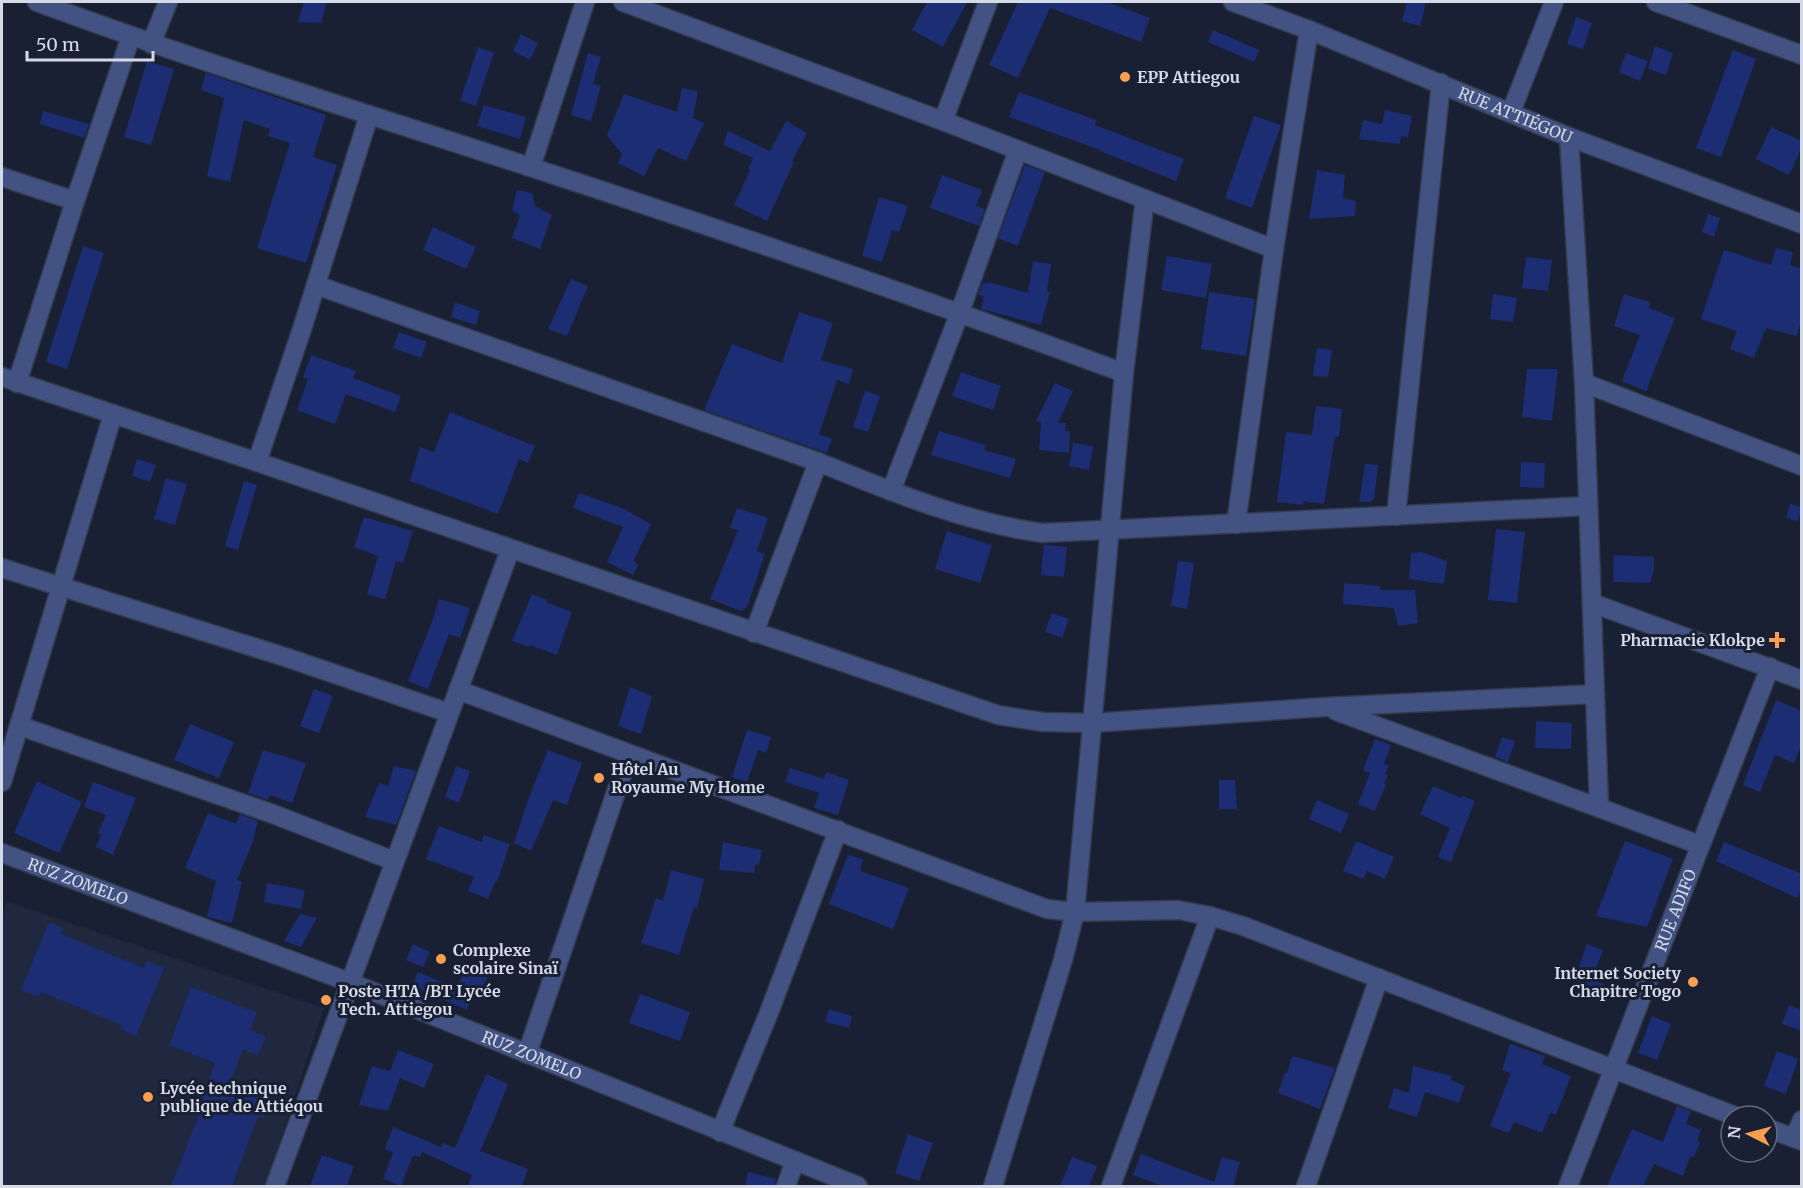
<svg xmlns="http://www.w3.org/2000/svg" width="1803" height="1188" viewBox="0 0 1803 1188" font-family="Merriweather,serif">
<rect width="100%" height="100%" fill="#192033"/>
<polygon fill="#202840" points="7,902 324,1008 265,1186 2,1186 2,918"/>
<g fill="#1c2d73">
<polygon points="304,2 327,2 321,23 298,22"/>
<polygon points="927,2 967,2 943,47 912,30"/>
<polygon points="1018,2 1107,2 1150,18 1141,42 1050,8 1018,78 989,65"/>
<polygon points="1407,2 1426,2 1420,26 1402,21"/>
<polygon points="1576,17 1592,23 1583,49 1567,44"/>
<polygon points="1213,30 1259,50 1254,62 1208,42"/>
<polygon points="521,34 538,43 530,60 513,51"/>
<polygon points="1655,46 1673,53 1666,75 1648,69"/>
<polygon points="478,47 494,53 476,106 460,101"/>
<polygon points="1733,50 1756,59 1721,157 1696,148"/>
<polygon points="588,53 601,57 593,84 601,86 591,121 571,115"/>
<polygon points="1626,53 1648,61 1640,81 1619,72"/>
<polygon points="147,61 174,69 151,145 124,137"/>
<polygon points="206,73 326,115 313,157 337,165 306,263 257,248 290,143 268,136 270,129 244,120 230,182 207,176 224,98 201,90"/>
<polygon points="682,88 698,91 693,118 704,123 686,161 658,148 644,176 618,163 622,154 607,135 624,94 677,112"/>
<polygon points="1019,92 1096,120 1095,125 1184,159 1176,181 1100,151 1100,150 1009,117"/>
<polygon points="484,105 526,117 520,139 477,126"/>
<polygon points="1385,110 1412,116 1408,137 1401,136 1400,144 1359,139 1363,120 1382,124"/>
<polygon points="43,111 89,124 84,138 40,124"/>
<polygon points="1254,116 1281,125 1252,208 1225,198"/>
<polygon points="786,121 807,133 792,161 794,162 767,221 734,205 750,170 748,169 753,158 723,145 728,131 770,151"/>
<polygon points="1771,127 1802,141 1802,147 1789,175 1756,159"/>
<polygon points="1025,165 1045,172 1018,246 998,238"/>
<polygon points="1317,170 1345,175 1343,198 1356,201 1355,216 1309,219"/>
<polygon points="942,175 982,190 976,206 985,209 979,226 930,208"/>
<polygon points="517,190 532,193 535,206 552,215 540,249 512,238 520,216 512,210"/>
<polygon points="879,197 908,206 899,232 892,230 882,262 862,256"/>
<polygon points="1708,214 1720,218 1714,237 1702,232"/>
<polygon points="433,227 476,247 466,269 423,250"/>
<polygon points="83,246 104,253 67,369 46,362"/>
<polygon points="1776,248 1793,252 1790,265 1802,269 1802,317 1797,336 1766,328 1754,358 1730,349 1737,331 1701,319 1724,250 1771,265"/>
<polygon points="1167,256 1212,264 1206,298 1161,290"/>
<polygon points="1526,257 1552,260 1548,291 1522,288"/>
<polygon points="1033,261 1051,264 1047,291 1050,292 1041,325 981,309 984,296 978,295 983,282 987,284 988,282 1028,293"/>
<polygon points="571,279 588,286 567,336 548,329"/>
<polygon points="1209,292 1255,299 1246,356 1201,349"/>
<polygon points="1493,294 1517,298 1513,322 1490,319"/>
<polygon points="1624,294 1650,302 1649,308 1675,318 1646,391 1622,381 1640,335 1614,326"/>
<polygon points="455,302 480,311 476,325 451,317"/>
<polygon points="799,312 833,323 821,360 853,369 849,384 837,380 819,434 832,439 827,453 704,410 732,344 782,363"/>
<polygon points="399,332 427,342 421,358 393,348"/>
<polygon points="1317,348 1332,350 1328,377 1313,376"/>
<polygon points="311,355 356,371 353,378 401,396 395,412 346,394 335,424 297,410 308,379 303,377"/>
<polygon points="1527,369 1558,369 1552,421 1522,417"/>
<polygon points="961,372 1001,386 993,410 952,396"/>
<polygon points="1055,383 1073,391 1058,423 1066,423 1065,431 1070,431 1069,453 1039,450 1041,422 1036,421"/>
<polygon points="865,391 880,396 868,432 853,427"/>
<polygon points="1316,406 1342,409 1339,437 1335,437 1324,504 1304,501 1303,505 1277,502 1286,432 1312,435"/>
<polygon points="450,412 535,446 528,463 519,459 498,514 410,481 420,447 434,452"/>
<polygon points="939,431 986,445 984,450 1016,459 1010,478 931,455"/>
<polygon points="1073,443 1093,446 1089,470 1069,466"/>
<polygon points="137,459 156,465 150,482 132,476"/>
<polygon points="1521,462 1545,463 1544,488 1520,487"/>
<polygon points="1365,464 1378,465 1374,499 1370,502 1359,502"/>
<polygon points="166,478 187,484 175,525 154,519"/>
<polygon points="244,481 257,485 238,550 225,546"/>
<polygon points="579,493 622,508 651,524 634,560 638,566 633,575 607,562 623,527 573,508"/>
<polygon points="1790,504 1802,507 1798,521 1786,518"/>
<polygon points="737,508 768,518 757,551 765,554 747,607 741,611 710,599 738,530 730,528"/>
<polygon points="364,517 413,531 403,563 396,561 385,599 367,594 378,556 354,547"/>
<polygon points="1496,529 1525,532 1517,603 1488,600"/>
<polygon points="947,531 992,545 980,583 935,569"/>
<polygon points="1044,545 1067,547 1064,577 1041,575"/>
<polygon points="1421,552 1447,561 1444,584 1409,579 1411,553"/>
<polygon points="1614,555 1654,557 1654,569 1650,583 1613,582"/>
<polygon points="1178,561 1194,563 1187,609 1171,606"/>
<polygon points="1344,583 1380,586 1380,590 1415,590 1418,623 1398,626 1394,608 1343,604"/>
<polygon points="532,594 547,600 546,602 572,612 557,655 530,645 529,647 512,641"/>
<polygon points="439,599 470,608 460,638 449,634 428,689 408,681 432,622"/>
<polygon points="1052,613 1069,619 1062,638 1045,632"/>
<polygon points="630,687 652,696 641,734 618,726"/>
<polygon points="314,689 333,696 319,733 300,726"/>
<polygon points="1776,700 1802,711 1802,744 1794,763 1775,755 1760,792 1743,785"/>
<polygon points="1536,721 1572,723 1571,749 1535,748"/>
<polygon points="190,724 234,742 219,778 174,760"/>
<polygon points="747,730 771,737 766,753 758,750 747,782 732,777"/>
<polygon points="1502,737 1515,741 1508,762 1495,757"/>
<polygon points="1375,739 1391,745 1384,764 1389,766 1385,774 1388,775 1384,784 1386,785 1375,811 1358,804 1370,773 1364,771 1364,767"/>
<polygon points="263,750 306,763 292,803 270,795 268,800 248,793"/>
<polygon points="548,750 582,763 567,805 553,800 531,851 514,843 528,800"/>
<polygon points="394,766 416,771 396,825 365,817 379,783 388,786"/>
<polygon points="456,766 470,771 459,803 445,797"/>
<polygon points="790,768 824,779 826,772 849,780 838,815 814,808 819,793 785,782"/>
<polygon points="1219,780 1235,780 1237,809 1219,809"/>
<polygon points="37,781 82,802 59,853 14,833"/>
<polygon points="93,782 136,798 113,855 96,847 101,835 98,833 106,815 84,807"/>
<polygon points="1433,786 1461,798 1462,796 1475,801 1451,862 1438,857 1450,828 1420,814"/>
<polygon points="1317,800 1349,814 1341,833 1309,819"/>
<polygon points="208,813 236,824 240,814 258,821 252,844 237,880 242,882 232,923 207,917 216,881 185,868"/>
<polygon points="439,826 482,842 484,835 510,844 497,882 495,882 488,899 468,891 474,877 426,859"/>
<polygon points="1356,841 1394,857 1385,879 1367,871 1363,879 1343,871"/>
<polygon points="1625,841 1673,859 1647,927 1596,916"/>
<polygon points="723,842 762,850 759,865 755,864 754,873 719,870"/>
<polygon points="1724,842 1802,874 1802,888 1797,898 1716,861"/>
<polygon points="848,855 863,859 860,871 909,888 893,929 829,904"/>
<polygon points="671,870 704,879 697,908 694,907 679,955 641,943 656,898 663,901"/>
<polygon points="267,883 305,890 301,909 264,902"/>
<polygon points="300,914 317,918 301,947 284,941"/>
<polygon points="49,922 63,928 61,934 144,968 147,961 164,968 136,1036 120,1029 122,1025 41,992 39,997 21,990"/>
<polygon points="413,944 430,952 423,967 406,960"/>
<polygon points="1587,944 1603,950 1592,980 1613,988 1607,1003 1574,990 1581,973 1577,972"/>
<polygon points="467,963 490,972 482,989 476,987 467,1010 412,986 418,972 457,988"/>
<polygon points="191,987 257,1013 250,1030 266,1036 258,1055 243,1049 230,1083 271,1099 263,1118 258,1116 232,1186 171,1186 205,1100 202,1099 215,1063 169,1045"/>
<polygon points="640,994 690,1012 680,1041 629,1023"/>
<polygon points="1789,1005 1802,1010 1802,1031 1782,1024"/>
<polygon points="829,1009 852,1016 849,1028 825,1022"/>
<polygon points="1652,1016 1671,1024 1657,1060 1638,1053"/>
<polygon points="1510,1044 1545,1056 1542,1064 1571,1076 1556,1115 1550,1113 1542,1133 1514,1122 1509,1133 1490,1126 1511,1073 1502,1070"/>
<polygon points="398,1050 434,1064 424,1088 400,1078 388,1111 359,1105 372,1066 390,1071"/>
<polygon points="1777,1051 1798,1059 1786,1094 1764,1086"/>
<polygon points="1292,1056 1335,1068 1320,1109 1278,1093 1285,1073 1287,1073"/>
<polygon points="1413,1066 1452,1076 1451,1080 1465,1086 1459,1103 1425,1092 1417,1117 1388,1108 1394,1088 1409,1093"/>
<polygon points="486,1074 508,1084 492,1125 480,1151 528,1169 522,1186 468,1186 472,1175 422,1152 420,1157 413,1155 401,1186 383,1179 393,1153 385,1149 393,1127 441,1147 443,1143 455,1148"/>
<polygon points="1677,1106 1691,1111 1686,1124 1701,1130 1697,1141 1700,1142 1694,1157 1690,1157 1683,1176 1654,1164 1643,1186 1607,1186 1632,1129 1663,1142"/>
<polygon points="908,1134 933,1143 919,1181 895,1173"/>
<polygon points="1141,1154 1214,1182 1222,1157 1240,1162 1233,1186 1163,1186 1133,1175"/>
<polygon points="322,1155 354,1166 347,1186 310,1186"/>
<polygon points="1072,1157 1097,1166 1089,1186 1060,1186"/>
<polygon points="748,1172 776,1179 775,1186 745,1186"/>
</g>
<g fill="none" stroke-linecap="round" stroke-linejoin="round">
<g stroke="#333a4c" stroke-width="21">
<g id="minor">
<path d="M37,2c162,60 328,111 493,165 199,65 397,133 594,206"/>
<polyline points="623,2 943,121 1274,249"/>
<path id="s1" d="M1233,2l76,28 260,107 233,87"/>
<polyline points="1656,2 1802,55"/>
<polyline points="151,44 168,2"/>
<polyline points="1511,112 1554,2"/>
<polyline points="943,121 988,2"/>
<polyline points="1569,137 1584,383 1599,808"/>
<polyline points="531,167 585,2"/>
<polyline points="2,177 75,201"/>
<path d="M316,285l502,177c72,29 146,60 224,71l546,-27"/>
<polyline points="2,377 257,462 998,715 1043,722 1092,723 1325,707 1595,694"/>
<polyline points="17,383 75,201 131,36"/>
<polyline points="1584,383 1802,466"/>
<polyline points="257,462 303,326 369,115"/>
<polyline points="891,491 960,312 1018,150"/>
<polyline points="1396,516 1441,83"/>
<polyline points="1236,524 1274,249 1309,30"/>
<polyline points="2,568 288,658 449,713"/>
<polyline points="1592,603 1802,680"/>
<polyline points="754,633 818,462"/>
<polyline points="458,690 1047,909 1075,912 1178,910 1210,916 1243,926 1735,1116"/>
<polyline points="1336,711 1700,845"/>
<polyline points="20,726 273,814 394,861"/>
<polyline points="2,782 113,414"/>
<path id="s2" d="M2,853l347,129 509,204"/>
<polyline points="527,1054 629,754"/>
<polyline points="1767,1128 1802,1141"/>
<polyline points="720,1132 768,1015 838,830"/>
<polyline points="1794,1138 1802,1120"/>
<polyline points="275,1186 510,550"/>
<polyline points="786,1186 795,1161"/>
<polyline points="993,1186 1063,960 1075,912 1124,373 1145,199"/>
<polyline points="1111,1186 1210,916"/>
<polyline points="1306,1186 1379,978"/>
<path id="s3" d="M1568,1186l202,-519"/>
</g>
</g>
<use href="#minor" stroke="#425283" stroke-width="18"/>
</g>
<g fill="#fa9f4f" stroke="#192033" stroke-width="2">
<circle cx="1125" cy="77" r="6"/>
<path d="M1774 631h6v6h6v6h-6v6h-6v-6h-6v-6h6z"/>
<circle cx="599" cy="778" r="6"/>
<circle cx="441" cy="959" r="6"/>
<circle cx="1693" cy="982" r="6"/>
<circle cx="326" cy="1000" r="6"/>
<circle cx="148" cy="1097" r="6"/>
</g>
<g text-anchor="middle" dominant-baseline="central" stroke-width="6" stroke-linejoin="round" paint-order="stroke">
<g font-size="16" font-weight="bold" fill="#d5dae7" stroke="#192033" text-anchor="start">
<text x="1137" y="77">EPP Attiegou</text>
<text x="1765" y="640" text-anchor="end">Pharmacie Klokpe</text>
<text x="611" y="769">Hôtel Au<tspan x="611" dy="18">Royaume My Home</tspan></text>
<text x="453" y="950">Complexe<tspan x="453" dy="18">scolaire Sinaï</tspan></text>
<text x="1681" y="973" text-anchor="end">Internet Society<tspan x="1681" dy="18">Chapitre Togo</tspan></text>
<text x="338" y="991">Poste HTA /BT Lycée<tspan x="338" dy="18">Tech. Attiegou</tspan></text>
<text x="160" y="1088">Lycée technique<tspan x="160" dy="18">publique de Attiéqou</tspan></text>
</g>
<g font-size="16" fill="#d5dae7" stroke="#192033">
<text stroke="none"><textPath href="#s1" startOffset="304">RUE ATTIÉGOU</textPath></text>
<text stroke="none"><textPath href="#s2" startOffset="81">RUZ ZOMELO</textPath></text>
<text stroke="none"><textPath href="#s3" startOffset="296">RUE ADIFO</textPath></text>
<text stroke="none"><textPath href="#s2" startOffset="567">RUZ ZOMELO</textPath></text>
</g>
</g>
<rect width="1803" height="1188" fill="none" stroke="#d5dae7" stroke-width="6"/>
<g transform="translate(1749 1134) rotate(276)"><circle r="28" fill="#192033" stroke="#646a7b" stroke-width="1.5"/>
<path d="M0-4.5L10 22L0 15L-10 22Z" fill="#fa9f4f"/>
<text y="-9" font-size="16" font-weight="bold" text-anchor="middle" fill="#d5dae7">N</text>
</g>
<path d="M27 51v9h126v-9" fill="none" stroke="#d5dae7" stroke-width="3"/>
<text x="36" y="51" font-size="18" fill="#d5dae7" stroke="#192033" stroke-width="4.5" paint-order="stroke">50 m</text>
</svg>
